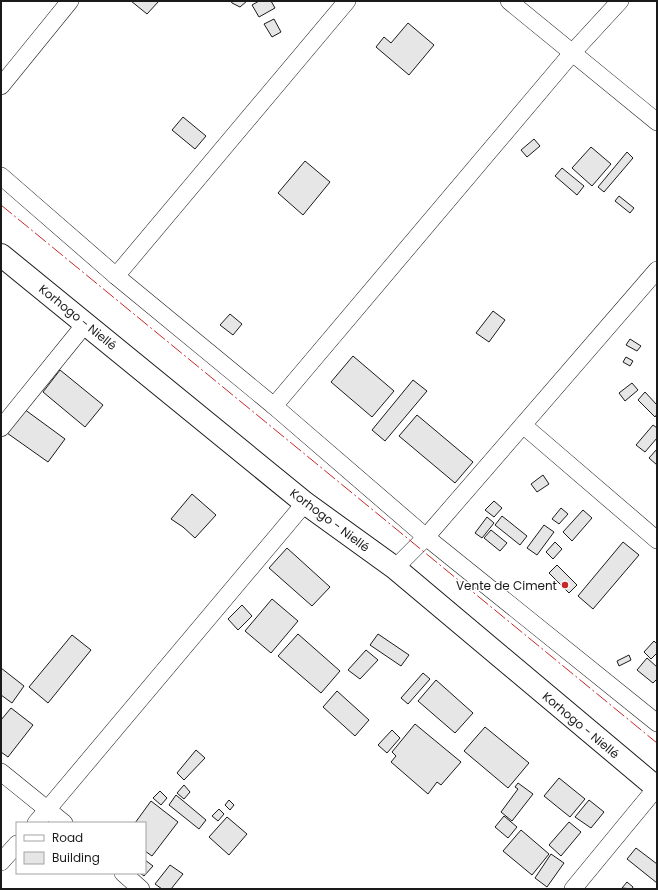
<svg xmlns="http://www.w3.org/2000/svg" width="658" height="890" viewBox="0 0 658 890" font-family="Poppins,sans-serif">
<rect width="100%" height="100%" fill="#fff"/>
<g fill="#e6e6e6" stroke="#1a1a1a">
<polygon points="131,1 159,1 147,14"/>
<polygon points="231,1 247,1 240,7 232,3"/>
<polygon points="259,1 271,1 275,8 259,17 252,5"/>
<polygon points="274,19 281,32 272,37 264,24"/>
<polygon points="408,23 434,45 409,75 376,47 384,37 391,43"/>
<polygon points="183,117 206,136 195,149 172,130"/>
<polygon points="534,139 540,146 527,157 521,150"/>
<polygon points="591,147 611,164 592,186 572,168"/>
<polygon points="627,152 633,158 604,192 598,187"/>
<polygon points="305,161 330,182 303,215 278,193"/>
<polygon points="562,168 584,186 577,195 555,176"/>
<polygon points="619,196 634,208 630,213 615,201"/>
<polygon points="493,311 505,320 489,342 476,333"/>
<polygon points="230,314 242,324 233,335 220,325"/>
<polygon points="630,339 641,346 637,351 626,345"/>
<polygon points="353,356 394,391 372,417 331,382"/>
<polygon points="626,357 633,361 630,366 623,362"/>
<polygon points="60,370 103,405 85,427 43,392"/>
<polygon points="413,380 427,391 385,441 372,430"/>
<polygon points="632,383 638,390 625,401 619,393"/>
<polygon points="645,392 657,405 657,414 655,417 638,400"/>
<polygon points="24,409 65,439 48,462 7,433"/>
<polygon points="417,415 473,462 455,483 399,436"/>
<polygon points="653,425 657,428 657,438 645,452 636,445"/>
<polygon points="657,449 657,465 649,458"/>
<polygon points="543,475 549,484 537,492 531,484"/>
<polygon points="192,494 216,515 195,538 183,527 171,519"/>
<polygon points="494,501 502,508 494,517 485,510"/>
<polygon points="561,508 568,514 559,524 552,519"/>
<polygon points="583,510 592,518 572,541 563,532"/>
<polygon points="502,516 527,536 520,545 495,525"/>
<polygon points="487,517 494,523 482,538 475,533"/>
<polygon points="544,525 554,532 537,555 527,548"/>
<polygon points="491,530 507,543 500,551 484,538"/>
<polygon points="555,542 562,549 553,559 546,552"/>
<polygon points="623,542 639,555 593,609 578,596"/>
<polygon points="287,548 330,587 312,606 269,568"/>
<polygon points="557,565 577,585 569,593 549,573"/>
<polygon points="272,599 298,621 271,653 245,631"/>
<polygon points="242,605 252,616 238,630 228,619"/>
<polygon points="298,634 340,671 321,693 278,656"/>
<polygon points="378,634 409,655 401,666 370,645"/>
<polygon points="72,635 91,650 48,703 29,687"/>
<polygon points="654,641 657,644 657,653 651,659 644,652"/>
<polygon points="366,650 378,660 360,679 348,670"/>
<polygon points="629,655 631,660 619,666 617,661"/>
<polygon points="647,658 657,667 657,679 653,683 637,670"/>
<polygon points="1,668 24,686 12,703 1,695"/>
<polygon points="423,673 430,679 408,704 401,698"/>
<polygon points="436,680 473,713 455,733 418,701"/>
<polygon points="337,691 369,720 355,736 323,707"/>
<polygon points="11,708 33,725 8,757 1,752 1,720"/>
<polygon points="415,724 461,762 441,785 437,782 428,794 391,762 396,756 392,752"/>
<polygon points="485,727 529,763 508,788 464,751"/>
<polygon points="392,730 400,738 387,753 378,745"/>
<polygon points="196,750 205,758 184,780 177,773"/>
<polygon points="559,778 585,799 570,817 544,796"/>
<polygon points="518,783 533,794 512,821 501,812 518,789 515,787"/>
<polygon points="184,785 190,792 184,799 177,793"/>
<polygon points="160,791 167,798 161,805 153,798"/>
<polygon points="176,795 206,820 199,829 169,805"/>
<polygon points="229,800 234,805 230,810 225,805"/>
<polygon points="589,800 604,812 591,828 575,817"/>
<polygon points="151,801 178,822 152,856 145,851 145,823 135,823"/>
<polygon points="219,809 224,814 218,821 212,816"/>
<polygon points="504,816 517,827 508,838 495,827"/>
<polygon points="227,817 247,834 229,855 209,837"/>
<polygon points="569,822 581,832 561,856 549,845"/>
<polygon points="521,830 549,854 532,875 503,851"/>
<polygon points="636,848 657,864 657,883 627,859"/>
<polygon points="551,854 564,863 547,887 535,878"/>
<polygon points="145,860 153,866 144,876 140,873 145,873"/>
<polygon points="170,865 183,874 171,889 162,889 155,884"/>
<polygon points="627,882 633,887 632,889 622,888"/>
</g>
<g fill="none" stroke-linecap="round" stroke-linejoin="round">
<g stroke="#1a1a1a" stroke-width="18">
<g id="minor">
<polyline points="509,1 657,122"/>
<polyline points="1,86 70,1"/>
<polyline points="1,176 116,276 274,406 426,537 657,723"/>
<polyline points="116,276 347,1"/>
<polyline points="274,406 573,52 620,1"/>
<polyline points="523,425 657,540"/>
<polyline points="1,428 86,323"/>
<polyline points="395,568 426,537 657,270"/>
<polyline points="1,772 64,823"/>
<polyline points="36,823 305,503"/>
<polyline points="1,862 17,844"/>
<polyline points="123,873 141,889"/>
<polyline points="573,889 657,787"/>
</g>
</g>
<g stroke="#1a1a1a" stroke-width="24">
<polyline id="primary" points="1,255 305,503 395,568 657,788"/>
</g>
<use href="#minor" stroke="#fff" stroke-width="17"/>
<use href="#primary" stroke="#fff" stroke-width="22"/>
<polyline stroke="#c62828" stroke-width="1" stroke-dasharray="14 3 2 3" stroke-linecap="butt" points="1,205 657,743"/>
</g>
<circle fill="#c62828" stroke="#fff" stroke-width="1.5" cx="565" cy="585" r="4"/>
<g text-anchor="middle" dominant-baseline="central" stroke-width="3" stroke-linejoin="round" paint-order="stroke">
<g font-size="12" fill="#1a1a1a" stroke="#fff">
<text transform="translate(78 317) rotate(39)">Korhogo - Niellé</text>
<text transform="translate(330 520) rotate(37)">Korhogo - Niellé</text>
<text transform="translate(581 725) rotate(40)">Korhogo - Niellé</text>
</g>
<g font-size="12" fill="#1a1a1a" stroke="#fff" text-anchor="end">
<text x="557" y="585">Vente de Ciment</text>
</g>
</g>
<rect width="658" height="890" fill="none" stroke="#1a1a1a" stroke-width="4"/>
<rect x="16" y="822" width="130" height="52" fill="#ffffff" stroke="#a3a3a3"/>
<rect x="24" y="835" width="20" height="6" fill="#ffffff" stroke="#a3a3a3"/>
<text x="52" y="842" font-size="12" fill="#1a1a1a">Road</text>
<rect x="24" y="852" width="20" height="12" fill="#e6e6e6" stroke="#a3a3a3"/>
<text x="52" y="862" font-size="12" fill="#1a1a1a">Building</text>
</svg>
